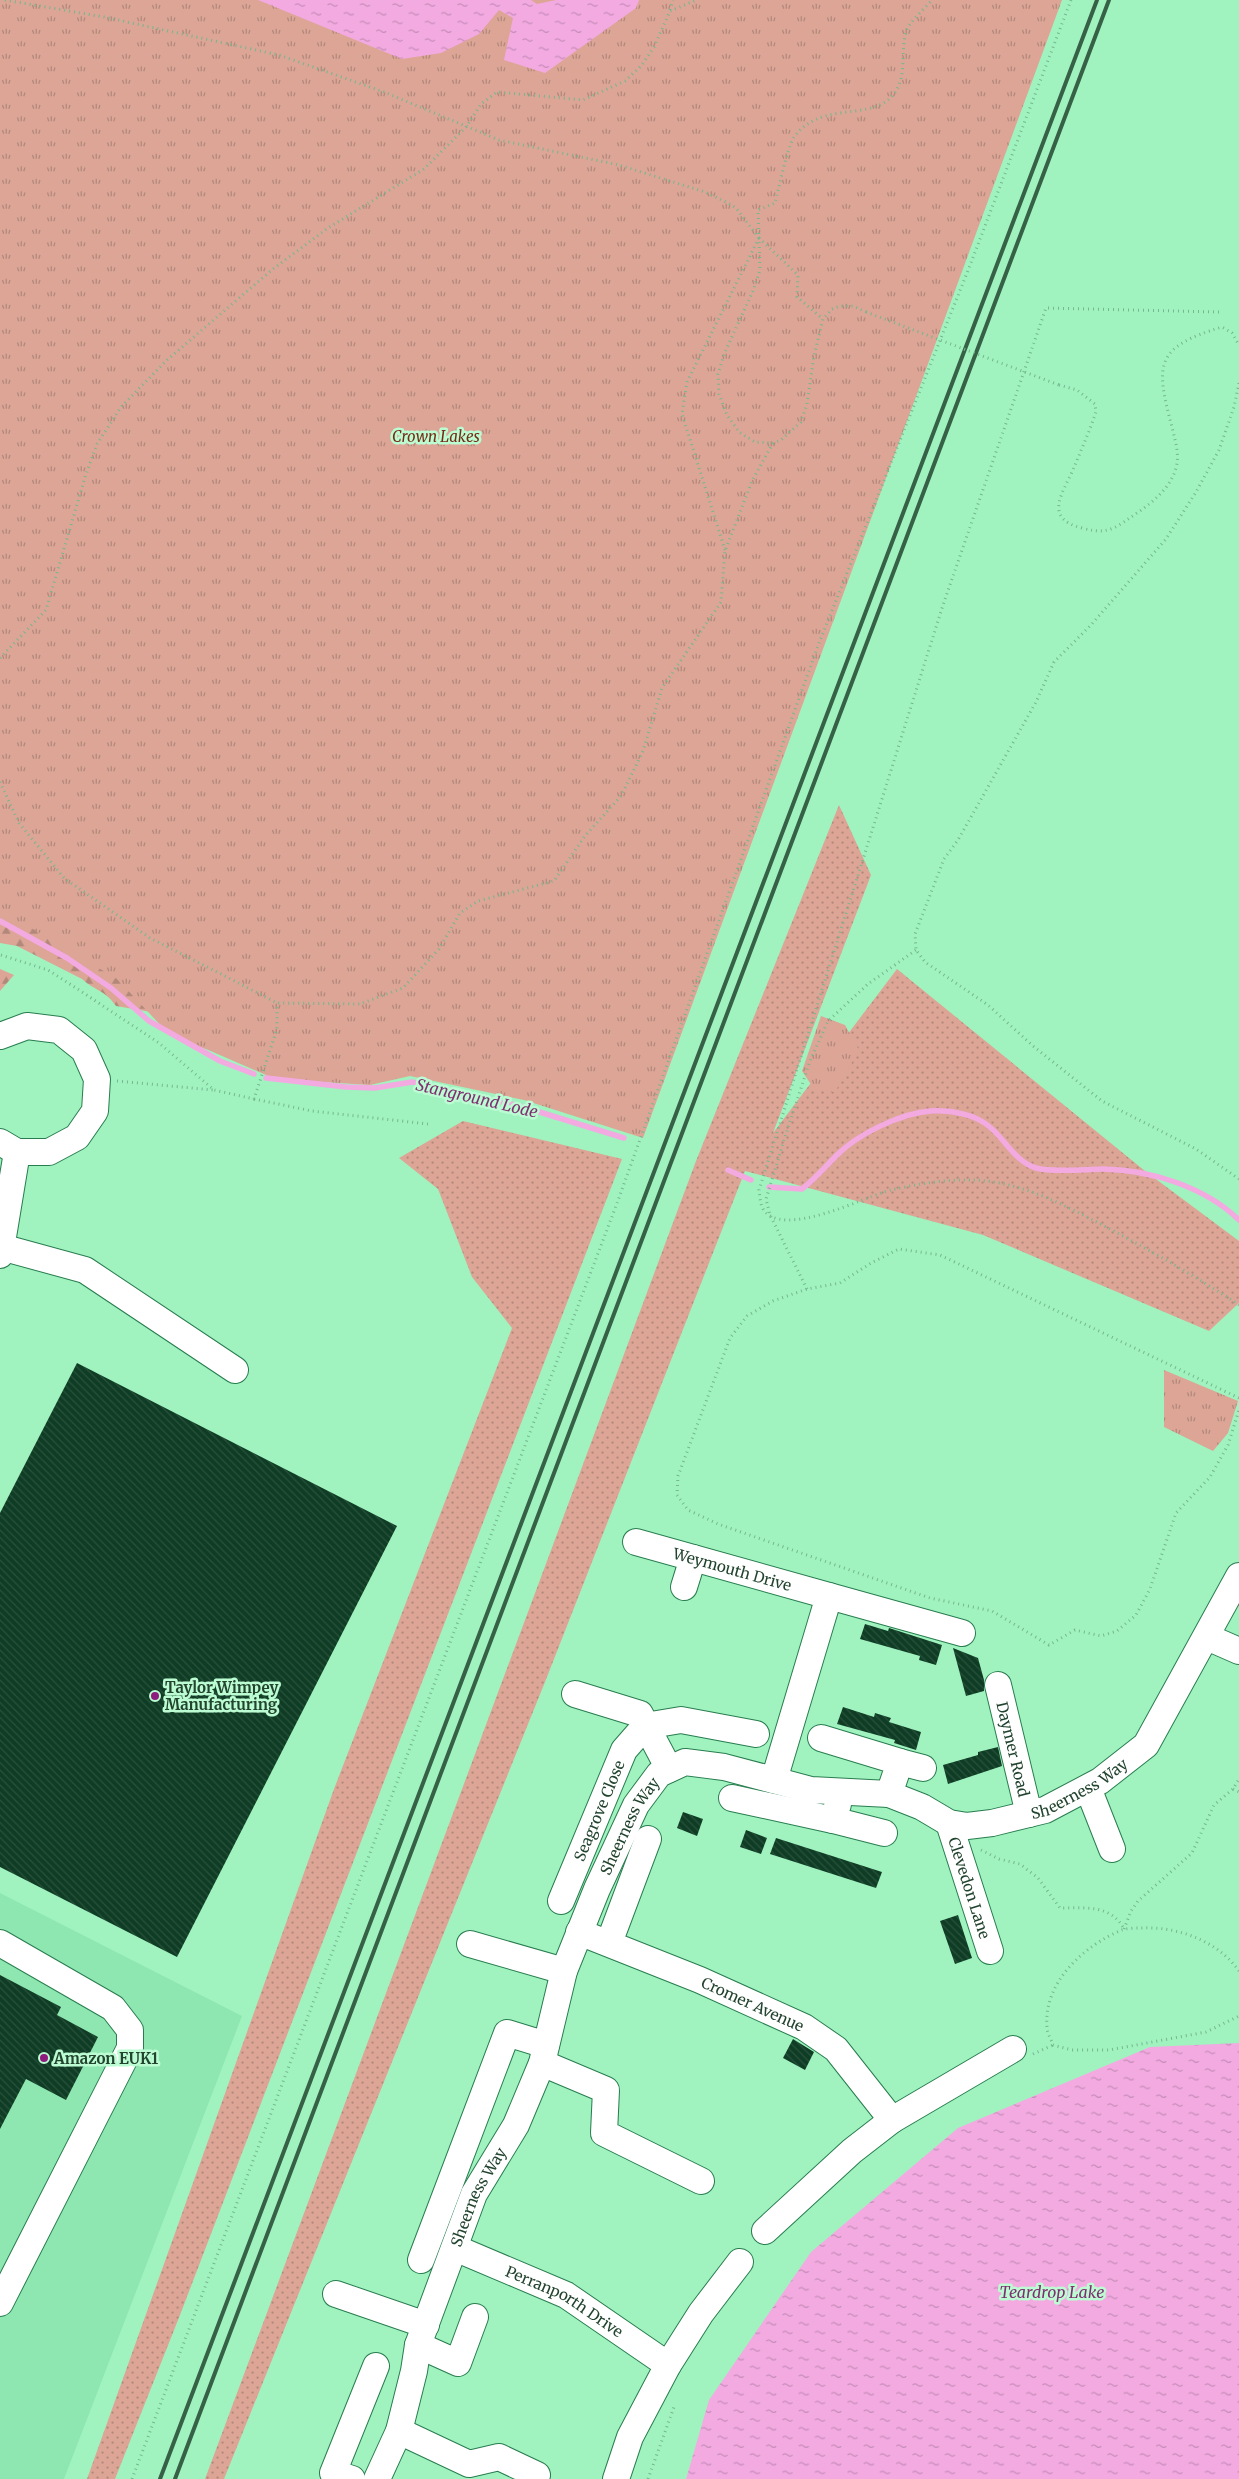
<svg xmlns="http://www.w3.org/2000/svg" width="1239" height="2479" viewBox="0 0 1239 2479" font-family="Merriweather,serif">
<defs>
<pattern id="grass-dots" width="8" height="8" patternUnits="userSpaceOnUse" patternTransform="scale(1.25)"><rect width="8" height="8" fill="#dca596"/><path d="M2 2h.1M6 6h.1" fill="none" stroke="#b2887b" stroke-width="1.8" stroke-linecap="round"/></pattern>
<pattern id="forest-firs" width="22" height="20" patternUnits="userSpaceOnUse" patternTransform="scale(1.25)"><rect width="22" height="20" fill="#dca596"/><path d="M5 1l3.5 6h-7zM16 11l3.5 6h-7z" fill="#b2887b"/></pattern>
<pattern id="park-tufts" width="24" height="20" patternUnits="userSpaceOnUse" patternTransform="scale(1.25)"><rect width="24" height="20" fill="#dca596"/><path d="M3 7l-1-3M5 7V3M7 7l1-3M15 17l-1-3M17 17v-4M19 17l1-3" fill="none" stroke="#b2887b"/></pattern>
<pattern id="water-ripples" width="26" height="14" patternUnits="userSpaceOnUse" patternTransform="scale(1.25)"><rect width="26" height="14" fill="#f3aae1"/><path d="M2 4q2-2 4 0t4 0M15 11q2-2 4 0t4 0" fill="none" stroke="#c48cb7"/></pattern>
<pattern id="building-back-hatch" width="6" height="6" patternUnits="userSpaceOnUse" patternTransform="scale(1.25)"><rect width="6" height="6" fill="#0f3c24"/><path d="M-1 5l2 2M0 0l6 6M5-1l2 2" fill="none" stroke="#29513c"/></pattern>
</defs>
<rect width="100%" height="100%" fill="#a0f3bf"/>
<polygon fill="#8ee7b0" points="0,1893 242,2016 64,2479 0,2479"/>
<g fill="url(#grass-dots)">
<polygon points="839,805 871,875 773,1133 897,969 1145,1171 1239,1241 1239,1303 1209,1331 983,1235 745,1171 545,1682 224,2479 205,2479 696,1161"/>
<polygon points="463,1121 622,1159 180,2315 115,2479 87,2479 334,1789 512,1328 472,1277 438,1189 399,1158"/>
</g>
<g fill="url(#forest-firs)">
<path d="M0,827l228,228 -32,-9 1,-4 -40,-29 -41,-7c-11,-16 -21,-15 -34,-27l-65,-33 -17,-3z"/>
<polygon points="0,969 14,975 0,991"/>
</g>
<g fill="url(#park-tufts)">
<polygon points="0,0 1062,0 643,1138 524,1100 410,1076 370,1085 275,1079 167,1032 117,979 33,929 0,915"/>
<polygon points="821,1016 845,1025 859,1050 835,1092 814,1089 802,1071"/>
<polygon points="1164,1370 1238,1401 1228,1433 1213,1451 1164,1427"/>
</g>
<g fill="url(#water-ripples)">
<polygon points="258,0 531,0 537,4 556,0 639,0 636,8 545,73 504,60 513,18 499,10 479,34 441,53 402,59"/>
<polygon points="1239,2043 1239,2479 686,2479 709,2400 811,2252 958,2128 1150,2047"/>
</g>
<g fill="none" stroke-linecap="round" stroke-linejoin="round">
<g stroke="#f3aae1" stroke-width="5.5">
<polyline points="0,921 67,958 111,988 149,1021 220,1061 254,1074"/>
<polyline points="266,1078 346,1087 375,1088 412,1082 520,1106 624,1138"/>
<polyline points="728,1170 751,1180"/>
<path d="M769,1187l33,2c13,-10 23,-22 35,-34 21,-21 64,-42 94,-44 20,-1 45,3 60,17 15,13 25,34 45,40 17,5 50,1 68,1 47,1 101,18 135,51"/>
</g>
</g>
<g fill="url(#building-back-hatch)">
<polygon points="77,1363 397,1526 177,1957 0,1867 0,1513"/>
<polygon points="865,1624 888,1631 889,1628 942,1645 936,1665 919,1660 920,1656 860,1639"/>
<polygon points="953,1648 978,1658 984,1680 984,1691 966,1696"/>
<polygon points="843,1707 874,1717 875,1713 891,1718 889,1722 921,1732 916,1750 894,1743 895,1740 837,1724"/>
<polygon points="998,1747 1002,1766 948,1784 943,1765 978,1755 978,1752"/>
<polygon points="683,1812 703,1819 697,1836 677,1828"/>
<polygon points="746,1830 767,1838 761,1854 740,1847"/>
<polygon points="776,1838 882,1872 876,1888 770,1854"/>
<polygon points="958,1915 972,1958 955,1964 940,1921"/>
<polygon points="0,1975 61,2007 57,2015 98,2037 66,2100 26,2079 0,2129"/>
<polygon points="793,2039 814,2052 805,2070 783,2058"/>
</g>
<g fill="none" stroke-linecap="round" stroke-linejoin="round">
<g stroke="#287d4f" stroke-width="28">
<g id="minor">
<polyline points="0,1036 27,1026 59,1030 84,1050 97,1079 95,1111 77,1137 49,1152 17,1152 0,1142"/>
<polyline points="1,1247 85,1270 235,1370"/>
<polyline points="0,1255 17,1152"/>
<path id="s1" d="M636,1542l193,54"/>
<polyline points="684,1587 693,1558"/>
<polyline points="1207,1637 1239,1651"/>
<path id="s2" d="M998,1685l31,129"/>
<polyline points="575,1694 640,1714 669,1769"/>
<polyline points="821,1738 900,1762 889,1794"/>
<polyline points="900,1762 923,1768"/>
<polyline points="774,1780 829,1596 962,1633"/>
<polyline points="1088,1788 1112,1849"/>
<polyline points="732,1798 833,1820"/>
<polyline points="838,1804 833,1820 884,1833"/>
<path id="s3" d="M949,1823l41,128"/>
<path id="s4" d="M561,1901l63,-151 21,-24 36,-6 75,14"/>
<path id="s5" d="M579,1932l121,48 104,47 32,22 56,71 121,-71"/>
<polyline points="0,1943 113,2008 130,2030 130,2048 0,2303"/>
<polyline points="609,1943 648,1839"/>
<polyline points="470,1944 564,1971"/>
<polyline points="542,2063 606,2090 604,2133 701,2181"/>
<polyline points="765,2231 852,2151 892,2120"/>
<path id="s6" d="M455,2248l111,47 102,70 33,-52 39,-51"/>
<polyline points="421,2260 507,2033 546,2045"/>
<polyline points="336,2294 426,2325"/>
<polyline points="418,2345 458,2363 475,2317"/>
<polyline points="399,2431 469,2464 499,2457 537,2475"/>
<polyline points="352,2479 333,2473 376,2366"/>
<path id="s7" d="M377,2479l22,-48 15,-60 4,-26 56,-151 42,-69 26,-62 22,-92 33,-82 39,-84 23,-31 26,-12 39,5 87,23 78,4 33,13 27,16 18,3 25,-3 53,-13 55,-29 46,-36 93,-169"/>
<polyline points="616,2479 630,2437 668,2365"/>
</g>
</g>
<g stroke="#75b78e" stroke-width="3" stroke-dasharray="1 4" stroke-linecap="butt">
<polyline points="5,0 104,17 279,55 384,92 499,140 619,165 705,192 728,203 736,208 759,238 760,270 753,291 725,352 718,374 719,394 727,415 739,432 755,442 773,443 781,440 801,422 807,404 814,356 823,319 832,309 840,306 853,306 866,312"/>
<polyline points="670,10 673,0"/>
<polyline points="759,238 798,275 797,297 823,319"/>
<path d="M1219,312l-173,-4 -103,297 -184,585c1,6 1,14 4,19 19,31 103,-13 128,-19 26,-6 56,-11 83,-10 49,2 92,26 134,48 45,24 89,49 131,77"/>
<polyline points="1239,383 1234,407 1219,450 1196,492 1166,539 1091,625 1054,662 1036,702 958,840 944,859 915,934 916,950 925,962 988,1005 1033,1046 1102,1101 1196,1149 1239,1179"/>
<path d="M1059,385l18,5 18,14 1,8c-6,18 -14,36 -21,53 -9,24 -35,53 7,63 18,5 27,4 42,-6 20,-14 45,-29 52,-54 4,-14 -1,-27 -4,-41 -17,-63 -17,-80 50,-100l10,6 7,12"/>
<path d="M725,550l-43,-136 5,-32 72,-144 -1,-28 17,-7c4,-15 12,-55 19,-66 27,-37 77,-15 99,-42 15,-18 7,-42 13,-63 3,-11 19,-23 26,-32"/>
<polyline points="0,658 46,610 86,474 97,444 121,407 167,360 273,269 328,228 424,169 466,127 481,104 497,92 583,100 625,81 642,65 654,47 670,11 697,0"/>
<polyline points="0,782 19,823 64,878 150,938 225,976 277,1003 360,1004 403,988 439,949 460,913 478,901 554,881 585,836 621,796 643,751 662,688 721,602 725,551 752,481 773,443"/>
<polyline points="1,955 48,970 76,988 159,1043 214,1090 254,1099 277,1029 277,1003"/>
<polyline points="117,1081 213,1090"/>
<polyline points="254,1099 312,1111 428,1124"/>
<polyline points="807,1289 770,1215 766,1199 785,1137 810,1061 828,1021 868,984 916,950"/>
<polyline points="1239,1398 940,1255 899,1249 871,1263 840,1283 807,1289 773,1301 747,1316 730,1338 678,1476 677,1495 688,1510 718,1524 930,1598 992,1611 1049,1645 1075,1630 1101,1636 1117,1631 1136,1615 1150,1589 1176,1513 1210,1477 1228,1445 1239,1410"/>
<polyline points="1233,1789 1239,1792"/>
<path d="M981,1850l18,9 21,5 18,14 22,30c24,0 51,-4 64,21"/>
<polyline points="1124,1929 1131,1911 1138,1901 1192,1853 1214,1805 1233,1789 1239,1779"/>
<path d="M1239,1971c-21,-30 -62,-45 -98,-43 -6,0 -13,0 -19,2 -37,15 -79,52 -75,97 0,6 4,12 6,18l19,5h37l97,-18 33,-16"/>
<polyline points="1033,2054 1053,2045"/>
<polyline points="132,2479 616,1206 819,643 969,268 1071,0"/>
<polyline points="648,2479 674,2407"/>
</g>
<use href="#minor" stroke="#fff" stroke-width="26"/>
<g stroke="#376147" stroke-width="4">
<polyline points="160,2479 1097,0"/>
<polyline points="175,2479 1109,0"/>
</g>
<polyline stroke="#75b78e" stroke-width="3" stroke-dasharray="1 4" stroke-linecap="butt" points="866,312 1059,385"/>
</g>
<g fill="#8f1c7c" stroke="#bbfcd2" stroke-width="2">
<circle cx="155" cy="1696" r="5"/>
<circle cx="44" cy="2058" r="5"/>
</g>
<g text-anchor="middle" dominant-baseline="central" stroke-width="5" stroke-linejoin="round" paint-order="stroke">
<g font-size="15" font-style="italic" fill="#772a15" stroke="#bbfcd2">
<text x="436" y="436">Crown Lakes</text>
</g>
<g font-size="15" fill="#22442f" stroke="#bbfcd2">
<text stroke="none"><textPath href="#s1" startOffset="100">Weymouth Drive</textPath></text>
<text stroke="none"><textPath href="#s2" startOffset="66">Daymer Road</textPath></text>
<text stroke="none"><textPath href="#s7" startOffset="1205">Sheerness Way</textPath></text>
<text stroke="none"><textPath href="#s4" startOffset="98">Seagrove Close</textPath></text>
<text stroke="none"><textPath href="#s7" startOffset="704">Sheerness Way</textPath></text>
<text stroke="none"><textPath href="#s3" startOffset="68">Clevedon Lane</textPath></text>
<text stroke="none"><textPath href="#s5" startOffset="188">Cromer Avenue</textPath></text>
<text stroke="none"><textPath href="#s7" startOffset="301">Sheerness Way</textPath></text>
<text stroke="none"><textPath href="#s6" startOffset="122">Perranporth Drive</textPath></text>
</g>
<g font-size="15" font-weight="bold" fill="#22442f" stroke="#bbfcd2" text-anchor="start">
<text x="165" y="1687">Taylor Wimpey<tspan x="165" dy="17">Manufacturing</tspan></text>
<text x="54" y="2058">Amazon EUK1</text>
</g>
<g font-size="16" font-style="italic" fill="#812e72" stroke="#bbfcd2">
<text transform="translate(477 1098) rotate(13)">Stanground Lode</text>
<text x="1052" y="2292">Teardrop Lake</text>
</g>
</g>
</svg>
